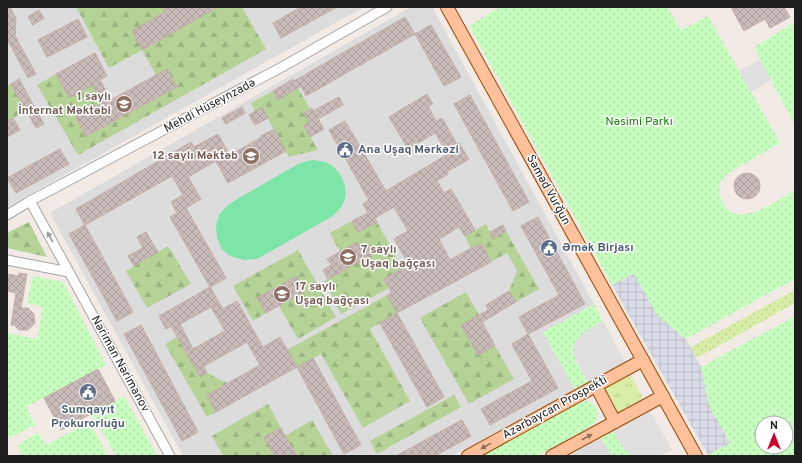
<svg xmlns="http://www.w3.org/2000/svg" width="802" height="463" viewBox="0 0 802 463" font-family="Overpass,sans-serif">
<defs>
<pattern id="grass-tufts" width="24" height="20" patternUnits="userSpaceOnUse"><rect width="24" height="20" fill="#d8eea7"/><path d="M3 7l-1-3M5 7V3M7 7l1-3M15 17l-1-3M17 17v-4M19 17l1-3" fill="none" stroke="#b9cc8f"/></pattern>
<pattern id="forest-firs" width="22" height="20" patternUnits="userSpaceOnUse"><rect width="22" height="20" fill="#b5d397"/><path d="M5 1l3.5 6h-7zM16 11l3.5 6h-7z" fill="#9bb582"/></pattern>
<pattern id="park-dots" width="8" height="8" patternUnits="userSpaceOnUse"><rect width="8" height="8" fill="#c7fdbf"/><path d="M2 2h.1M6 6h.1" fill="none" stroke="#aad8a4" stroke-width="1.8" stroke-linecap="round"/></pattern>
<pattern id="garden-dots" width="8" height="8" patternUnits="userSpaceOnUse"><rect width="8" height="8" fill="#d8eea7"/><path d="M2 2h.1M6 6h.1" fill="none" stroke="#b9cc8f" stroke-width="1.8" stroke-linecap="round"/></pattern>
<pattern id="plaza-grid" width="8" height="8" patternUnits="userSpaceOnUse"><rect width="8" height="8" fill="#d9dce7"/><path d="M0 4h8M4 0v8" fill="none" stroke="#babcc6"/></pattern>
<pattern id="building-cross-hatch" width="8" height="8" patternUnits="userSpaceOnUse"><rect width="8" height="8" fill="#c9bbb8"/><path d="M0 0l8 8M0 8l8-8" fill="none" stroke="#aca09e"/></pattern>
</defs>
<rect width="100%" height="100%" fill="#f1eae5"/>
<g fill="#dddcdc">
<polygon points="7,7 364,7 7,207"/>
<polygon points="411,7 432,7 594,304 543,332 575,389 452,456 183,456 50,213"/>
<polygon points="601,438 612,456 568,456"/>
</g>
<polygon fill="url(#grass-tufts)" points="630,374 643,398 618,412 605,388"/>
<g fill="url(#forest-firs)">
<polygon points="76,7 162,7 165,12 143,50 218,7 242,7 266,49 78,155 37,85 56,74 69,97 92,85 102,103 76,117 87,136 177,87 167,70 156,75 142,50 109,68"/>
<polygon points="11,84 26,111 7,121 7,86"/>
<polygon points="298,88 310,109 304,113 309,123 304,126 318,150 289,157 262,108 255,111 251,103 273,91 278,100"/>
<polygon points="352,221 377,222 408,278 394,273 384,279 389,288 341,314 324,281 374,253 369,245 361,249 357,242 340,252 330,233"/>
<polygon points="29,222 47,257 7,248 7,233"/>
<polygon points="486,224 493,239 506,231 539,289 516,302 509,291 517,270 507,253 491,262 471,249 465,236"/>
<polygon points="168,246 191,284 147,308 126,271"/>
<polygon points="298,250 336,317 298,339 279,306 305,291 297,276 258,298 266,313 253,321 233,286"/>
<polygon points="466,292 479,315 461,325 478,355 495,346 514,379 469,404 420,318"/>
<polygon points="387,295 397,313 370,329 410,401 363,428 321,354 297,367 287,350"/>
<polygon points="177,337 200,377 207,373 227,383 207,395 216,412 207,417 165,344"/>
<polygon points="454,395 461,407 377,454 370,441"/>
<polygon points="268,404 281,428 264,437 275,456 223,456 212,436"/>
<polygon points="312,420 333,456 297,456 285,436"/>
</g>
<g fill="url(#park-dots)" fill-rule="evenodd">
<path d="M500,7h167l14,23 27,-14 72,127 -48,28c-4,3 -9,6 -11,10 -4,9 0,23 7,29 4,4 12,5 17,4 15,-1 37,-16 50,-24v89l-109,60 -29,-24 -23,-41 -22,11 -143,-259z"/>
<polygon points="795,22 795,125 760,60 755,47"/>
<polygon points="33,276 63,282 106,365 26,407 35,425 10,438 7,432 7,333 37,339 43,307 27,303"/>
<path d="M594,304l9,17c-7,5 -21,11 -26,18 -9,15 4,31 11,44l-13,6 -32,-57z"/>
<path d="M795,316v140h-86l-1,-1 22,-12 -21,-37 -8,-39zM762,423h24v24h-24z"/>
<polygon points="124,396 157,456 116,456 92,413"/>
<polygon points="583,401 591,402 596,407 598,414 596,422 588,428 537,456 480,456 575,404"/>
<polygon points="89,422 108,456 23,456 17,445 38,433 46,445"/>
<path d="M613,431c6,9 10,20 20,25h-21l-11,-18z"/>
</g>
<polygon fill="url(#garden-dots)" points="795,290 795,303 697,358 691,347"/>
<path fill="#7de5a8" d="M313,160c4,1 9,1 12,2 14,5 23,22 20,36 -2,8 -7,13 -12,18l-76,43 -13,1 -14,-4 -8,-7 -5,-11 -1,-12 3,-11 8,-9 10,-7 63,-36z"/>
<g fill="#dfdfdf">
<polygon points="760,60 771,80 751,92 739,71"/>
<polygon points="603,321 625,362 588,383 574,355 574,346 577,339 583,333"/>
<polygon points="650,411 672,450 658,456 633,456 630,454 624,449 613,431"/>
</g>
<polygon fill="url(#plaza-grid)" points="634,274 657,315 686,339 701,367 709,406 730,443 708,455 612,285"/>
<g fill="url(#building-cross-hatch)" stroke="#c4ada6" fill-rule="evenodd">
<polygon points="7,7 10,7 16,19 15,36 36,74 28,78 7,39"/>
<polygon points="162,7 218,7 142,50 132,31 165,12"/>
<polygon points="301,7 337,7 281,38 273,23"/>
<polygon points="731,7 784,7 790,17 770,28 765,19 744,31"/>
<polygon points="39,10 44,18 33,25 28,17"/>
<polygon points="405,17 415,34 306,96 301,86 278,100 273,91 293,79 294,81"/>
<polygon points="78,19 87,37 47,57 38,40"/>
<polygon points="431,25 461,77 444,86 415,34"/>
<polygon points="95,53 107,76 100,80 111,100 167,69 177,87 86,136 76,117 102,103 92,85 69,98 56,74"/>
<polygon points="19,79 44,124 36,128 11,84"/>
<polygon points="427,94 433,104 428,106 436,121 442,118 457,144 459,143 469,159 447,172 448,174 437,181 444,193 451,189 475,230 465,236 459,227 439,239 450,260 481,243 491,262 397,313 387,295 392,293 384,279 402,269 401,267 408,263 394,239 408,231 394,207 375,218 377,222 358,232 352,221 368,213 363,204 369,200 329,130 345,121 386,191 448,154 435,133 408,149 389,117"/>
<polygon points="470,95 529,202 513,211 454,104"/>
<polygon points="339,97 343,105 318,119 324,129 310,137 304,125 309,123 304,113 312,108 313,111"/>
<polygon points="242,107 245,113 226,124 222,118"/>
<polygon points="262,107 268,118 255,125 249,115"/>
<polygon points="13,118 20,130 7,137 7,121"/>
<polygon points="274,129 286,151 228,183 216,161 188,177 201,199 186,208 226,278 210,287 170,217 177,213 171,202 183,195 172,176 85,225 76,209 191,142 194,147 218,134 230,155 262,137 261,136"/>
<polygon points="60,149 69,164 16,193 7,178"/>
<circle cx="747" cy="186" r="13"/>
<polygon points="538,217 585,304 528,334 519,317 559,295 521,226"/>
<polygon points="85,225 133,312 117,321 69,234"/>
<polygon points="503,225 506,231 493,239 490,232"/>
<polygon points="146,232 158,252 134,266 128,256 143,248 137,237"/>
<polygon points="357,242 361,249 369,244 374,253 328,279 323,270 331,265 327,259"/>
<polygon points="19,273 27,274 21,308 28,308 34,314 35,323 28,330 19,330 14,325 11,325 16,293 7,291 7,274 19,276"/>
<polygon points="297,276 305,291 266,313 257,298"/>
<path d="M210,287l13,22 14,-8 26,46 17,-10 17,30 -81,45 -9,-17 53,-30 -13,-23 -43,24 3,7 -7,4 -29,-51 -5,3 -7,-13zM211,307l14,24 -32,18 -13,-25z"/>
<polygon points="509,291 516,302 482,322 495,346 478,355 461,325 488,310 486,305"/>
<polygon points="397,313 444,397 427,407 380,323"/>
<polygon points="141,325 198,432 182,441 124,334"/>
<polygon points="528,334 558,388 490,425 481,409 532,381 512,344"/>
<polygon points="313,358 361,445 344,454 297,367"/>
<polygon points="98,369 115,401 61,430 44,398"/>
<polygon points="462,420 471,436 435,456 396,456"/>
<polygon points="281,428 285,436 297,456 275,456 264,437"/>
</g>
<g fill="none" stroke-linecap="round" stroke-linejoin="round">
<g stroke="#a6a6a6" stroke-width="11">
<g id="minor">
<polyline points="30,201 170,456"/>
<polyline points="7,215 30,201 282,67 387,7"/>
<polyline points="7,260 69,272"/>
</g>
</g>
<g stroke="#9b4800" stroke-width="14">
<g id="major">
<polyline points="447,7 696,456"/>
<polyline points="596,386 615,422"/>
<polyline points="468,456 643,360"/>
<polyline points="552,456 663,396"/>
</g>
</g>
<use href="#minor" stroke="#fff" stroke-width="9"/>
<use href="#major" stroke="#ffc09c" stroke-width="12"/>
</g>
<defs><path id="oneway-solid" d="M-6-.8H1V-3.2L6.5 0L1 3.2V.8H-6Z"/></defs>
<use fill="#9a9a9a" href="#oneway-solid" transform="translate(50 237) rotate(-119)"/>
<g fill="#8f705e">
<use href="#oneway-solid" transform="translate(587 437) rotate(-28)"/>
<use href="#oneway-solid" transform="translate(486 446) rotate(151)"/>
</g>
<defs>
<g id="school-disc" transform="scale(0.9)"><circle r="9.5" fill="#8d6e63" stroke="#fff"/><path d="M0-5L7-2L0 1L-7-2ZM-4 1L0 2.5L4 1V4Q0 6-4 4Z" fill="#fff"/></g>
<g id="civic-disc" transform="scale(0.9)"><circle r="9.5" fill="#5c6f8a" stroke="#fff"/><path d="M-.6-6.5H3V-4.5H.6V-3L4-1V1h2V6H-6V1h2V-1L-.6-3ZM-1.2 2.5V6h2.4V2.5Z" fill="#fff"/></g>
</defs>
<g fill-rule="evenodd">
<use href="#school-disc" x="124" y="104"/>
<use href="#civic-disc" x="345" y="150"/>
<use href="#school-disc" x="251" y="156"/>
<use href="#civic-disc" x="549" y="248"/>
<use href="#school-disc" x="348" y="257"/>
<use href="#school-disc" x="282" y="294"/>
<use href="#civic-disc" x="88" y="392"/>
</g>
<g text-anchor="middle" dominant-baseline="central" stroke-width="3" stroke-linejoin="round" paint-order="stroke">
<g font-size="12" font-weight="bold" fill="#785e54" stroke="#fff" text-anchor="end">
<text x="111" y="97">1 saylı<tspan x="111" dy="14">İnternat Məktəbi</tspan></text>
<text x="238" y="156">12 saylı Məktəb</text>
<text x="361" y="250" text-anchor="start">7 saylı<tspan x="361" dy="14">Uşaq bağçası</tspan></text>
<text x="295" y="287" text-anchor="start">17 saylı<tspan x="295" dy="14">Uşaq bağçası</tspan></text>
</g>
<g font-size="12" fill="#1f1f1f" stroke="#fff">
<text transform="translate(210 106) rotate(-28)">Mehdi Hüseynzadə</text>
<text transform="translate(548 190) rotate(61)">Səməd Vurğun</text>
<text transform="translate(120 364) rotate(61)">Nəriman Nərimanov</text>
<text transform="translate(555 408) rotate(-29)">Azərbaycan Prospekti</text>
</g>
<g font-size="12" fill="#138704" stroke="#fff">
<text x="639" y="122">Nəsimi Parkı</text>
</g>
<g font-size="12" font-weight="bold" fill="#4e5e75" stroke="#fff" text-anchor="start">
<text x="358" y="150">Ana Uşaq Mərkəzi</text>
<text x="562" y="248">Əmək Birjası</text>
<text x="88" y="410" text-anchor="middle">Sumqayıt<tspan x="88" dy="14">Prokurorluğu</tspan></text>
</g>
</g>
<rect width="802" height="463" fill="none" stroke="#1f1f1f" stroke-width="16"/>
<g transform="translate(774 435)"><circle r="19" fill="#ffffff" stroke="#a5a5a5"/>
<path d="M0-3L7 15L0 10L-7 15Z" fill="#cf002a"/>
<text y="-6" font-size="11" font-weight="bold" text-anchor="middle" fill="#1f1f1f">N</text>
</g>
</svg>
